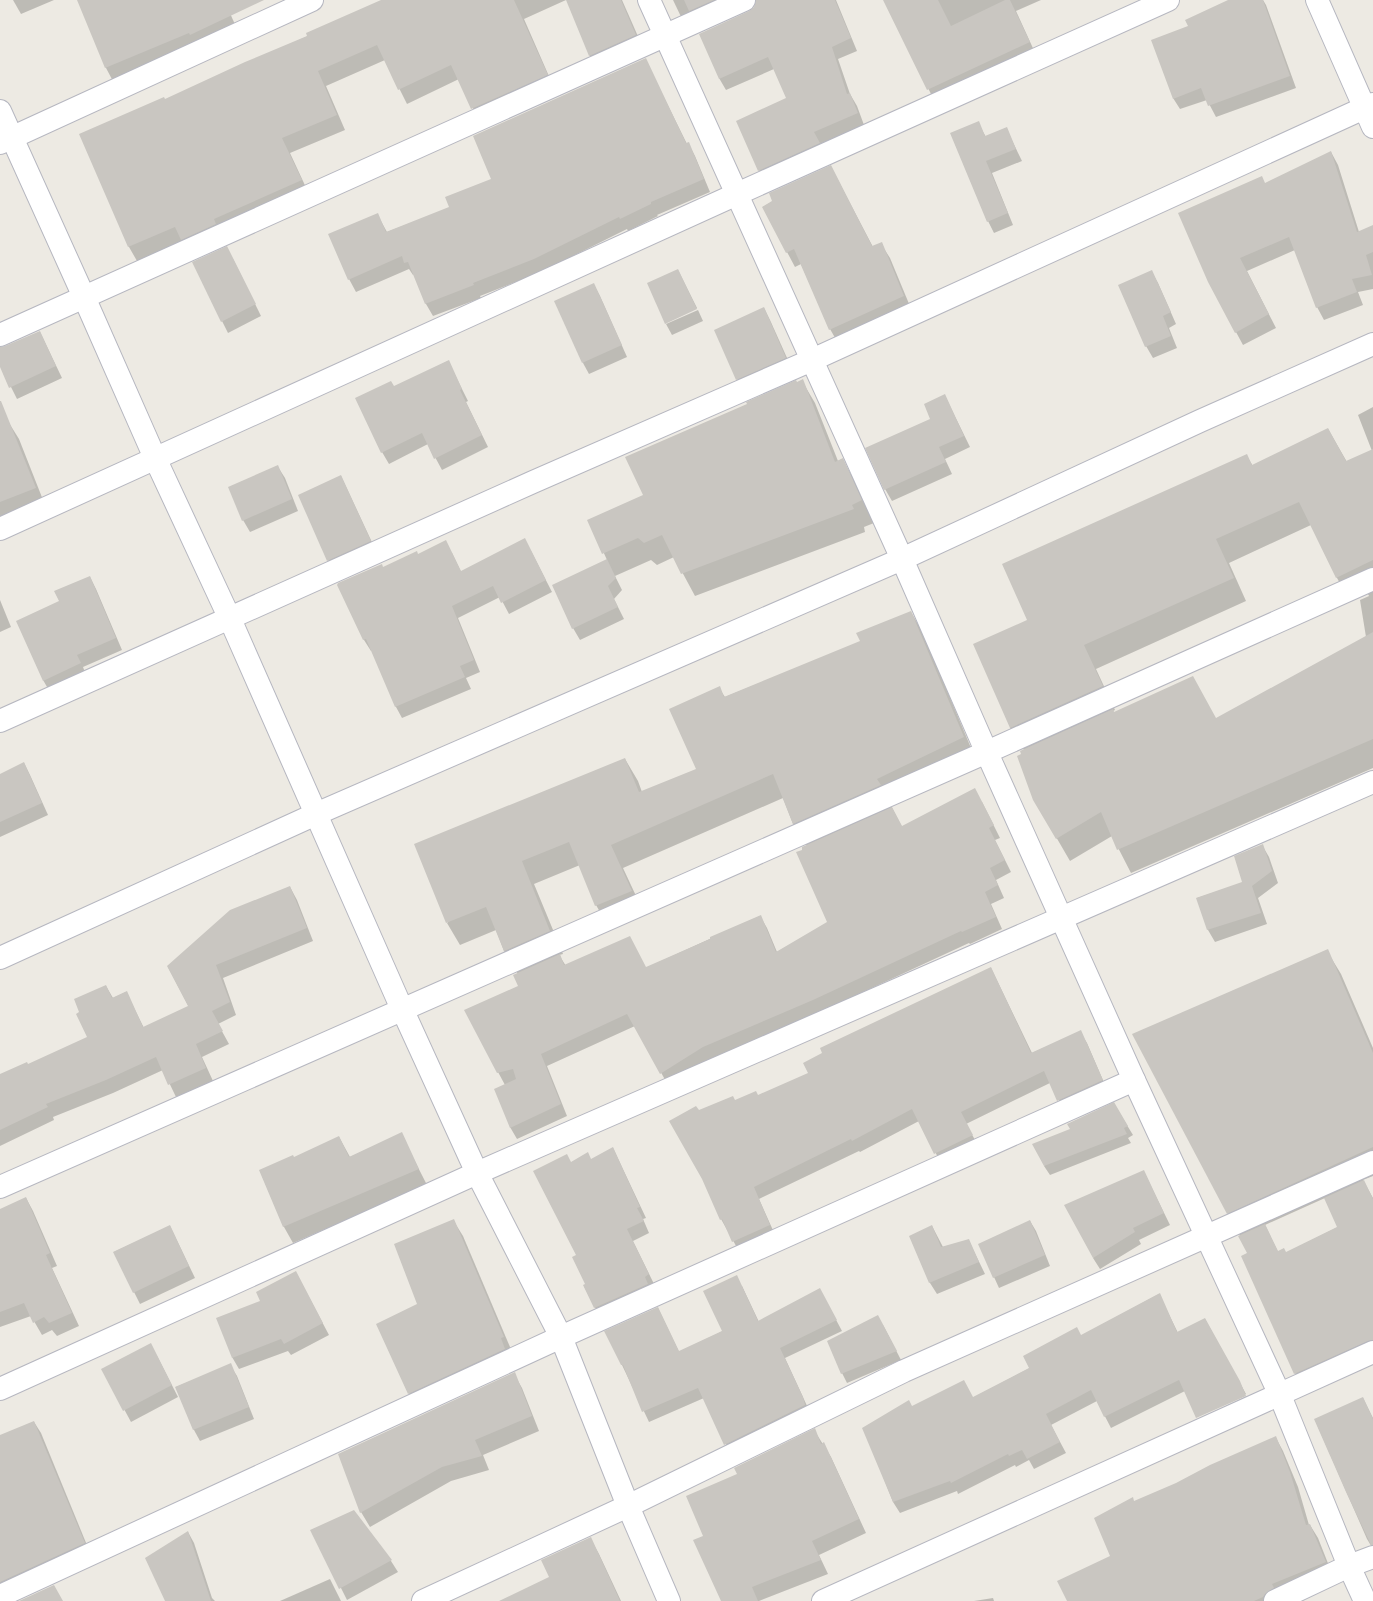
<svg xmlns="http://www.w3.org/2000/svg" width="1373" height="1601" viewBox="0 0 1373 1601" font-family="Lato,sans-serif">
<rect width="100%" height="100%" fill="#edeae3"/>
<g fill="#0003" fill-rule="evenodd">
<polygon points="13,0 54,0 21,14"/>
<polygon points="78,0 224,0 238,31 114,83 106,68"/>
<polygon points="383,0 566,0 524,19 555,90 480,123 459,79 407,104 385,60 326,86 345,130 290,153 309,194 137,261 129,247 81,134 165,100 308,36"/>
<polygon points="567,0 622,0 644,50 598,70 590,56"/>
<polygon points="673,0 747,0 684,23"/>
<polygon points="755,0 836,0 857,51 838,59 850,94 857,106 864,125 820,144 826,155 766,182 759,170 788,99 774,69 726,90 719,78 750,12 755,8 758,1"/>
<polygon points="890,0 1041,0 1016,11 1037,57 936,104 885,2"/>
<polygon points="1248,0 1263,0 1266,5 1296,88 1216,117 1207,100 1180,109 1173,98 1189,27"/>
<polygon points="645,59 687,144 688,143 695,156 710,192 657,215 658,216 628,231 627,229 541,272 480,296 481,298 433,316 426,304 414,274 413,275 409,269 356,292 349,279 377,214 387,232 450,208 493,179"/>
<polygon points="978,123 986,137 1006,128 1022,161 992,173 1013,225 994,233 988,221"/>
<polygon points="1331,152 1338,165 1359,232 1373,226 1373,289 1358,292 1363,305 1324,320 1317,307 1295,250 1247,271 1276,328 1243,345 1209,282 1265,184"/>
<polygon points="831,167 873,247 881,244 890,258 912,311 838,343 830,329 801,264 795,267 763,207"/>
<polygon points="233,259 261,316 228,333 222,321"/>
<polygon points="678,270 697,308 665,322"/>
<polygon points="1151,271 1158,283 1176,324 1169,328 1177,348 1153,358 1146,346"/>
<polygon points="594,285 600,296 627,357 589,374 583,363"/>
<polygon points="764,308 770,320 792,369 744,391 737,379"/>
<polygon points="698,310 703,321 672,335 666,324"/>
<polygon points="40,332 62,378 17,399 0,365 0,347 5,347"/>
<polygon points="448,361 468,401 466,402 488,447 442,470 428,444 389,464 382,452 394,388"/>
<polygon points="802,381 815,403 838,461 842,459 855,481 874,523 864,527 865,532 695,596 674,557 657,565 651,560 615,576 622,590 614,599 624,619 580,640 573,628 607,560 589,520 645,495 797,383"/>
<polygon points="945,396 970,447 945,459 952,474 892,501 885,489 932,419"/>
<path d="M1373,407v361l-242,105 -19,-37 -42,25 -36,-62 -12,-44 2,-5 -14,-22 18,-107 218,-166 7,11 75,-37 19,33 25,-11 -14,-36zM1311,525l26,53 13,23 17,-9 2,4 -9,4 6,37 -150,82 -102,-6 -1,-2 2,-1 -19,-41 150,-68 -17,-38z"/>
<polygon points="9,423 19,439 45,505 0,523 0,426"/>
<polygon points="278,467 285,478 298,511 250,532 243,520"/>
<polygon points="341,476 377,553 335,572 328,560"/>
<polygon points="531,551 552,592 509,614 500,597 458,618 480,672 466,678 471,689 402,718 396,707 372,651 371,651 364,640 338,585 418,555 452,553 461,572"/>
<polygon points="90,577 96,589 122,650 83,667 86,675 50,692 43,680 60,602"/>
<polygon points="0,600 11,627 0,632"/>
<path d="M911,612l13,23 52,125 -87,42 13,25 80,-25 18,36 -5,2 16,32 -15,8 8,18 -13,6 11,25 -32,15 -1,-1 -149,69 -110,47 -42,26 -33,-59 -88,40 20,50 -50,23 -7,-12 -5,-42 -7,-13 21,-85 -1,-13 -14,-23 -8,-21 -36,15 -13,-22 178,-164 13,22 4,11 55,-22 22,-82 6,9 136,-55zM783,798l10,26 14,22 -3,4 25,73 -52,29 -10,-24 -7,-12 -114,52 -80,-2 -7,-11 4,-1 -29,-70 46,-19 16,40 13,23 35,-15 -21,-45z"/>
<polygon points="24,763 30,775 48,815 0,837 0,775"/>
<polygon points="1262,845 1269,857 1278,883 1258,898 1267,924 1215,942 1208,930 1197,898 1243,883"/>
<polygon points="290,887 297,900 313,941 223,978 236,1015 218,1024 229,1044 202,1057 213,1081 176,1097 163,1070 113,1093 53,1117 54,1120 0,1146 0,1075 28,1065 88,1038 106,986 113,998 126,992 144,1028 189,1007 168,967"/>
<path d="M1327,951l14,23 32,74v128l-10,4 10,18v154l-71,32 -7,-11 -46,-120 -21,-40zM1325,1198l13,29 -52,26 -8,-1 -13,-27z"/>
<polygon points="991,968 1032,1053 1080,1032 1087,1043 1108,1092 1065,1112 1050,1083 966,1124 979,1147 942,1165 919,1121 860,1152 859,1151 759,1199 776,1237 740,1253 721,1219 698,1112 758,1096 809,1074"/>
<polygon points="1114,1104 1133,1135 1128,1138 1131,1143 1050,1175 1044,1166 1071,1129"/>
<polygon points="401,1134 427,1185 293,1243 284,1227 260,1171 294,1158 339,1137 350,1157"/>
<polygon points="613,1148 646,1218 643,1219 649,1233 633,1241 655,1286 601,1319 584,1286 587,1285 577,1256 571,1163 591,1160"/>
<polygon points="1144,1172 1170,1225 1139,1240 1141,1244 1100,1269 1093,1258"/>
<polygon points="26,1198 33,1211 57,1266 52,1268 79,1326 57,1336 52,1330 42,1335 31,1316 0,1327 0,1210"/>
<polygon points="453,1220 463,1236 513,1354 418,1410 409,1393 418,1305"/>
<polygon points="1030,1221 1036,1231 1050,1266 999,1288 994,1277"/>
<polygon points="170,1226 195,1278 140,1304 114,1252"/>
<polygon points="932,1226 943,1247 969,1241 985,1274 937,1294 930,1283 911,1236"/>
<polygon points="302,1284 329,1335 291,1355 288,1351 239,1369 232,1357 262,1301"/>
<polygon points="742,1286 759,1322 825,1299 842,1331 785,1358 808,1408 731,1455 704,1398 649,1422 622,1365 658,1308 679,1352 723,1331"/>
<polygon points="1159,1294 1178,1333 1205,1319 1246,1394 1197,1417 1185,1391 1111,1428 1097,1401 1051,1425 1066,1453 1034,1469 1029,1460 1016,1467 1015,1465 958,1494 957,1491 900,1513 893,1502 864,1428 912,1407 973,1398 1030,1368 1081,1336"/>
<polygon points="883,1325 901,1360 847,1383 842,1373"/>
<polygon points="157,1356 178,1397 131,1422 103,1370"/>
<polygon points="230,1365 237,1376 254,1419 200,1441 194,1430 176,1387"/>
<polygon points="514,1374 522,1388 539,1431 483,1455 489,1470 451,1481 370,1527 361,1512"/>
<polygon points="1247,1396 1252,1407 1203,1429 1198,1419"/>
<polygon points="1363,1398 1373,1418 1373,1549 1367,1539 1315,1420"/>
<polygon points="34,1422 41,1433 91,1555 0,1597 0,1436"/>
<polygon points="814,1430 831,1457 866,1533 819,1555 828,1574 759,1601 722,1601 704,1536 739,1475"/>
<polygon points="1276,1438 1283,1451 1298,1487 1309,1525 1310,1525 1318,1538 1333,1576 1280,1601 1068,1601 1111,1556 1134,1502 1176,1484"/>
<polygon points="354,1511 391,1561 398,1572 347,1600 312,1530"/>
<polygon points="188,1532 194,1543 212,1598 215,1601 166,1601"/>
<polygon points="590,1538 599,1554 621,1601 501,1601 550,1578"/>
<polygon points="330,1579 341,1601 280,1601"/>
<polygon points="993,1598 994,1601 974,1601"/>
</g>
<g fill="#c9c6c1">
<polygon points="77,0 264,0 190,35 189,33 105,68"/>
<polygon points="381,0 514,0 548,75 471,109 451,65 398,90 377,45 318,71 337,115 282,138 302,180 214,219 216,224 181,240 175,227 128,247 79,134 164,97 165,99 245,62 307,36 306,33"/>
<polygon points="566,0 621,0 636,35 589,56"/>
<polygon points="684,0 714,0 689,11"/>
<polygon points="756,0 835,0 851,38 832,47 847,94 850,93 858,113 814,132 820,143 758,171 736,121 786,98 768,57 719,79 699,34 749,11 754,7"/>
<polygon points="883,0 938,0 951,26 1005,0 1010,0 1030,42 927,90"/>
<polygon points="1228,0 1263,0 1290,76 1208,106 1201,88 1173,99 1151,40 1188,26 1185,20"/>
<polygon points="646,58 686,143 689,142 704,179 651,202 651,204 620,219 619,217 534,259 473,283 474,285 425,304 408,262 404,263 402,256 348,280 328,234 378,213 386,232 449,207 445,197 491,179 473,136"/>
<polygon points="979,121 985,136 1007,127 1016,149 986,161 1008,213 987,222 950,133"/>
<polygon points="1331,151 1357,232 1373,225 1373,252 1366,255 1372,275 1352,279 1357,292 1316,308 1289,237 1240,258 1269,314 1235,333 1208,282 1178,213 1262,176 1265,183"/>
<polygon points="831,165 872,246 882,242 904,296 829,330 794,249 786,253 762,207 772,201 769,193"/>
<polygon points="227,246 256,304 221,322 192,262"/>
<polygon points="678,269 697,309 665,324 647,283"/>
<polygon points="1152,270 1171,312 1163,316 1171,336 1145,347 1118,285"/>
<polygon points="594,283 622,345 582,363 554,301"/>
<polygon points="764,307 786,358 736,380 714,330"/>
<polygon points="40,331 56,366 9,388 0,367 0,347 5,346"/>
<polygon points="449,360 462,389 460,390 482,435 434,459 422,433 381,453 355,398 391,381 394,386"/>
<polygon points="803,379 835,462 843,458 862,500 852,505 854,509 681,574 662,535 644,543 638,538 602,554 587,520 643,495 625,457 747,404 746,402 796,380 797,382"/>
<polygon points="945,394 964,436 939,447 946,462 884,490 865,448 930,419 924,404"/>
<polygon points="0,401 1,401 36,488 0,502"/>
<polygon points="1328,428 1346,461 1373,449 1373,560 1336,578 1299,502 1216,539 1234,578 1084,645 1103,686 1010,728 973,644 1027,620 1002,564 1247,454 1252,465"/>
<polygon points="278,465 292,499 242,521 228,487"/>
<polygon points="341,475 371,541 327,561 298,495"/>
<polygon points="525,538 546,580 501,603 493,586 452,606 474,660 460,666 465,677 395,707 366,639 363,640 337,585 338,583 382,564 383,567 417,551 418,554 446,540 461,571"/>
<polygon points="607,559 616,578 608,586 618,607 572,629 552,585"/>
<polygon points="90,576 116,638 77,655 81,663 43,681 16,621 59,601 54,591"/>
<polygon points="911,611 964,737 877,779 881,785 793,824 773,774 611,845 632,891 595,906 569,842 522,861 550,931 504,951 486,907 446,923 414,844 625,758 639,792 696,769 669,709 720,686 724,697 860,641 856,633"/>
<polygon points="1373,632 1373,739 1117,850 1101,812 1056,839 1033,800 1017,756 1021,754 1020,751 1113,709 1114,712 1193,676 1216,718"/>
<polygon points="24,762 42,803 0,822 0,774"/>
<polygon points="975,788 994,825 989,828 1005,860 990,868 998,885 985,892 996,917 962,932 961,931 813,1000 703,1047 660,1074 627,1014 541,1054 561,1104 510,1128 494,1089 516,1079 513,1069 497,1073 464,1010 518,986 513,975 560,954 564,965 630,936 646,967 710,939 710,937 761,915 776,952 827,922 796,852 802,850 802,847 892,807 902,826"/>
<polygon points="1263,844 1272,871 1252,886 1261,913 1207,930 1196,898 1242,882 1234,856"/>
<polygon points="290,886 307,928 216,965 230,1002 212,1011 223,1031 196,1044 206,1068 168,1085 156,1057 106,1080 46,1104 48,1107 0,1130 0,1074 27,1062 28,1064 87,1037 76,1014 79,1012 74,999 106,985 112,998 127,991 143,1027 188,1006 167,966 230,910"/>
<polygon points="1328,949 1373,1053 1373,1147 1227,1214 1132,1034"/>
<polygon points="991,967 1031,1053 1081,1030 1103,1080 1057,1101 1044,1071 961,1112 973,1135 934,1154 912,1109 852,1141 851,1139 754,1187 770,1225 732,1242 722,1219 720,1220 702,1179 669,1121 696,1106 699,1110 733,1096 735,1100 756,1091 758,1095 808,1073 803,1063 822,1053 820,1048"/>
<polygon points="1114,1102 1128,1126 1124,1128 1127,1134 1044,1166 1032,1144 1070,1129 1067,1124"/>
<polygon points="402,1132 419,1169 283,1227 259,1170 293,1155 294,1157 339,1136 349,1157"/>
<polygon points="613,1147 640,1207 637,1208 644,1221 627,1229 649,1274 645,1277 648,1284 594,1308 583,1285 585,1284 572,1257 576,1255 533,1171 567,1154 571,1162 588,1152 591,1159"/>
<polygon points="1144,1170 1164,1213 1133,1228 1135,1232 1093,1258 1064,1205"/>
<polygon points="1364,1180 1373,1199 1373,1340 1368,1341 1294,1374 1241,1256 1247,1253 1238,1236 1265,1224 1278,1251 1284,1248 1286,1252 1337,1227 1324,1198"/>
<polygon points="26,1197 50,1253 46,1255 72,1313 49,1323 44,1317 33,1323 24,1303 0,1312 0,1209"/>
<polygon points="454,1219 504,1337 501,1338 505,1349 408,1394 376,1324 417,1304 394,1244"/>
<polygon points="1030,1220 1045,1255 993,1278 978,1244"/>
<polygon points="170,1225 189,1266 133,1293 113,1252"/>
<polygon points="932,1225 941,1247 969,1239 979,1262 929,1283 909,1236"/>
<polygon points="296,1271 323,1323 284,1344 281,1339 232,1358 216,1318 260,1301 256,1292"/>
<polygon points="737,1275 758,1321 820,1288 837,1320 780,1348 803,1397 805,1405 724,1445 698,1388 642,1412 623,1365 621,1365 604,1331 658,1307 679,1351 722,1331 703,1291"/>
<polygon points="1160,1293 1177,1332 1205,1318 1240,1381 1246,1396 1196,1418 1179,1380 1104,1417 1091,1390 1046,1414 1060,1442 1027,1459 1022,1450 1009,1456 1008,1454 951,1483 950,1481 893,1502 862,1428 909,1400 912,1406 964,1380 973,1397 1029,1368 1023,1356 1077,1327 1081,1335"/>
<polygon points="878,1315 897,1351 841,1374 827,1341"/>
<polygon points="151,1343 172,1385 123,1411 101,1369"/>
<polygon points="231,1363 249,1407 193,1430 175,1387"/>
<polygon points="515,1372 532,1416 475,1440 482,1456 442,1467 360,1513 338,1454"/>
<polygon points="1363,1397 1373,1419 1373,1545 1371,1545 1346,1492 1314,1419"/>
<polygon points="34,1421 85,1543 0,1582 0,1435"/>
<polygon points="815,1428 821,1444 824,1442 859,1519 812,1541 821,1560 752,1587 758,1601 721,1601 693,1540 703,1536 686,1496 737,1474 734,1468"/>
<polygon points="1276,1436 1290,1472 1306,1525 1310,1524 1326,1562 1272,1584 1274,1588 1265,1594 1263,1597 1254,1601 1067,1601 1057,1581 1110,1556 1094,1518 1133,1497 1134,1501 1176,1483 1210,1465"/>
<polygon points="354,1510 392,1560 339,1589 310,1530"/>
<polygon points="188,1531 211,1601 165,1601 145,1558"/>
<polygon points="591,1537 620,1601 499,1601 549,1577 541,1560"/>
<polygon points="54,1585 63,1601 19,1601"/>
</g>
<g fill="none" stroke-linecap="round" stroke-linejoin="round">
<g stroke="#b6b7c0" stroke-width="24">
<g id="minor">
<polyline points="649,0 902,559 983,744 1134,1080 1279,1393 1349,1566 1365,1601"/>
<polyline points="1317,0 1373,127"/>
<polyline points="0,111 84,297 155,458 230,619 398,1000 477,1173 561,1337 628,1506 669,1601"/>
<polyline points="0,143 312,0"/>
<polyline points="0,335 744,0"/>
<polyline points="0,529 737,194 1168,0"/>
<polyline points="0,721 533,482 812,360 1373,104"/>
<polyline points="0,958 316,814 902,559 1200,421 1373,344"/>
<polyline points="0,1187 987,752 1373,579"/>
<polyline points="0,1389 477,1173 1373,782"/>
<polyline points="0,1596 561,1337 1134,1080"/>
<polyline points="423,1601 628,1506 904,1371 1373,1162"/>
<polyline points="823,1601 1373,1352"/>
<polyline points="1275,1601 1349,1566 1373,1557"/>
</g>
</g>
<use href="#minor" stroke="#fff" stroke-width="22"/>
</g>
</svg>
